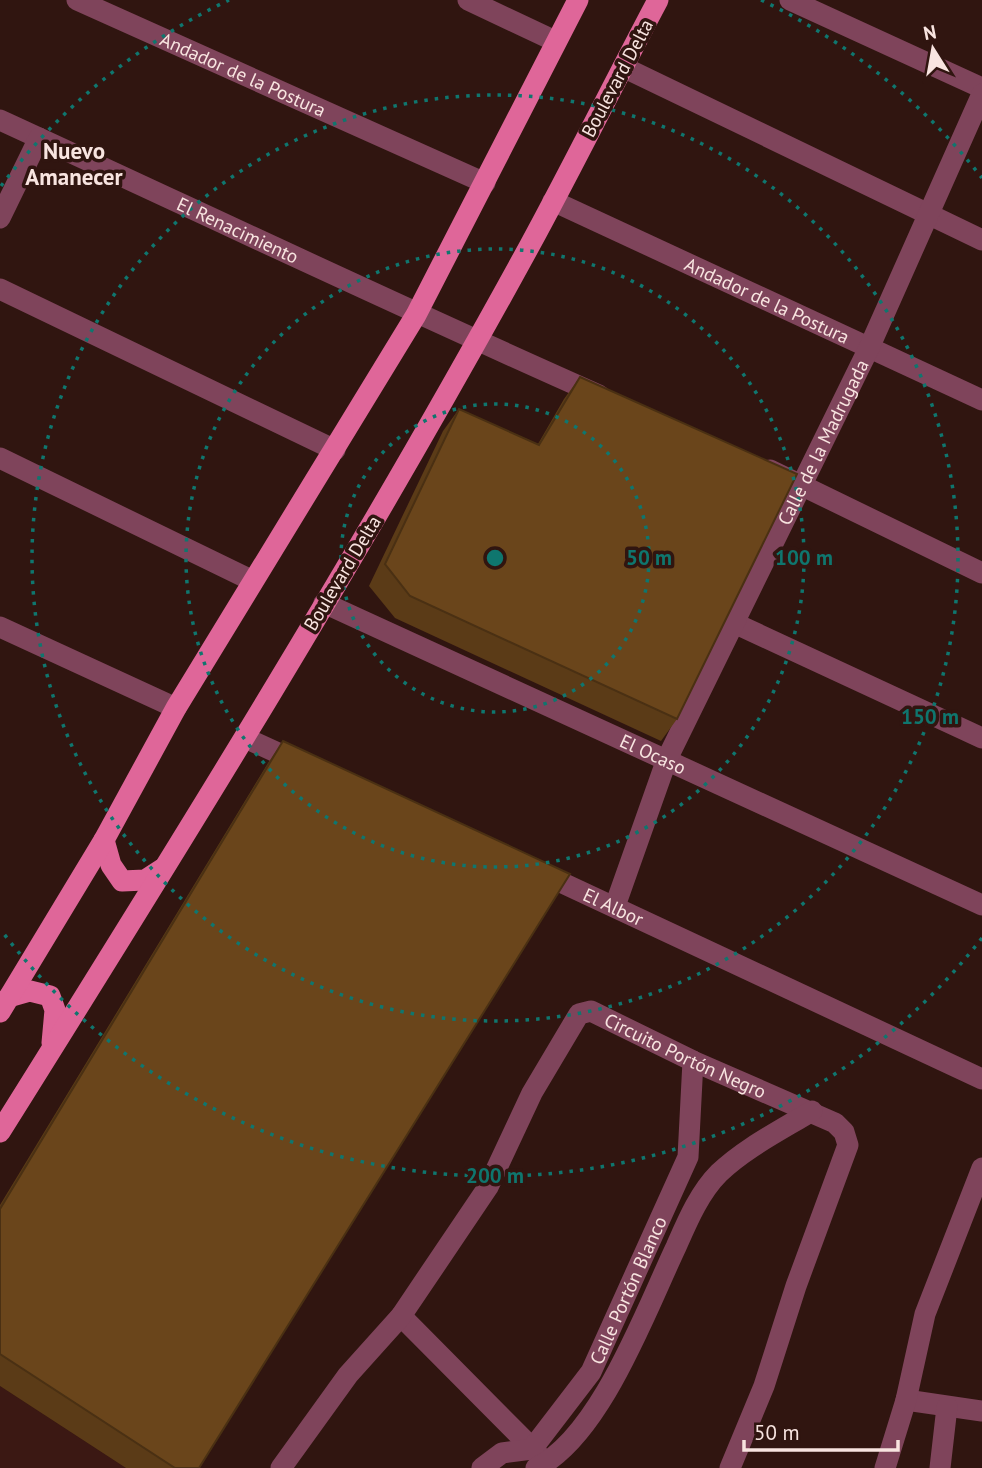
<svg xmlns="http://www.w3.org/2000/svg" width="982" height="1468" viewBox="0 0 982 1468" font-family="'PT Sans',sans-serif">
<rect width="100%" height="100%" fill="#301510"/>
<polygon fill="#3b1813" points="0,1386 126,1468 0,1468"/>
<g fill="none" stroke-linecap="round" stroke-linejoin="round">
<g stroke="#7f445b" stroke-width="21">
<path id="s1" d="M77,0l408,183"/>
<polyline points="468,0 555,41"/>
<polyline points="790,0 982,88"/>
<polyline points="623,67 982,240"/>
<path id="s2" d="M0,120c200,92 398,186 599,275"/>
<path id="s3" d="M553,201l429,199"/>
<polyline points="0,218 39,138"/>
<polyline points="0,289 335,450"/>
<polyline points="0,458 253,581"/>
<polyline points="770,470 982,573"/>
<path id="s4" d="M324,603l658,302"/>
<polyline points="734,623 982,738"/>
<polyline points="0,627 176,708"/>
<polyline points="245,738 300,763"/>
<path id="s5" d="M539,872l443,207"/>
<path id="s6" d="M615,906l52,-147 202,-411 113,-254"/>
<polyline points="401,1316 538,1454"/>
<polyline points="906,1400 982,1411"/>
<path id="s7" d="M281,1468l67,-93 53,-59 87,-129 44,-94 47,-79 12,-3 102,50 142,62 9,9 4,13 -52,141 -32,100 -34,82"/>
<path id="s8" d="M482,1468l20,-15 30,-4 59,-77 97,-215 5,-96"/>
<path d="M536,1468c64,-31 110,-158 140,-221 11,-25 23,-54 43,-74 26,-25 62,-43 93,-62"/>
<polyline points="885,1468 906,1400 925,1314 982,1168"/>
<polyline points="940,1468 947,1407"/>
</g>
<g stroke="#df6699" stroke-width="21">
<polyline points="104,840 111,865 122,881 145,880 162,869"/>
<polyline points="9,997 30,991 50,996 55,1010 52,1043"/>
<polyline points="0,1012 104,840 176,708 416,315 578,0"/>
<path d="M0,1132c183,-292 365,-585 530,-887 44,-81 85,-164 128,-245"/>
</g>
</g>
<g fill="#5b3b17">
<polygon points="580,377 677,719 661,741 395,618 369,586 443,431 459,409 538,444 564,399"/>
<polygon points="283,741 199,1468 126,1468 0,1386 0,1205 268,763"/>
</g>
<g fill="#6a451b" stroke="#4a3013" stroke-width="2">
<polygon points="580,377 797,474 677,719 410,596 385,564 459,409 539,445"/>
<polygon points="283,741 570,874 199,1468 175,1468 0,1354 0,1209"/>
</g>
<g fill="none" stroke="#0f766e" stroke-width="3.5" stroke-dasharray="3.5 7">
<circle cx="495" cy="558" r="154"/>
<circle cx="495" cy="558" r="309"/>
<circle cx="495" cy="558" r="463"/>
<path d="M982 938A618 618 0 0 1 1 930M1 186A618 618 0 0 1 229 0M761 0A618 618 0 0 1 982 178"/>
</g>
<g text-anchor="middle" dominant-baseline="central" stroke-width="7" stroke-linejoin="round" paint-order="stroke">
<g font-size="19" fill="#f8e4e0" stroke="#301510">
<text stroke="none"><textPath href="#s1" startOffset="182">Andador de la Postura</textPath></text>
<text transform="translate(617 78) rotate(-62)">Boulevard Delta</text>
<text stroke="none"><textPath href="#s2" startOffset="262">El Renacimiento</textPath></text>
<text stroke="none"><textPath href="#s3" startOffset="236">Andador de la Postura</textPath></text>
<text stroke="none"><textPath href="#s6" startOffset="509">Calle de la Madrugada</textPath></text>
<text transform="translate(342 573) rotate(-59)">Boulevard Delta</text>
<text stroke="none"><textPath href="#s4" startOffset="362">El Ocaso</textPath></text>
<text stroke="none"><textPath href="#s5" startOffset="82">El Albor</textPath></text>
<text stroke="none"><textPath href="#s7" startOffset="662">Circuito Portón Negro</textPath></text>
<text stroke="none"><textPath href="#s8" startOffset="242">Calle Portón Blanco</textPath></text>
</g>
<g font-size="23" font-weight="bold" fill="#f8e4e0" stroke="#301510">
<text x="74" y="150">Nuevo<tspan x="74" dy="26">Amanecer</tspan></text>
</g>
</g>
<circle cx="495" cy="558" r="10" fill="#0f766e" stroke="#301510" stroke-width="3.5"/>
<g font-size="21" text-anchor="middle" font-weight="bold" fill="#0f766e" stroke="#301510" stroke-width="7" stroke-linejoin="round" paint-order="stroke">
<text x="649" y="565">50 m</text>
<text x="804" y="565">100 m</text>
<text x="930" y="724">150 m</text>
<text x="495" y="1183">200 m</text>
</g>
<g transform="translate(933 49) rotate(349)" stroke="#301510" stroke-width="5" paint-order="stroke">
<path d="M0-5L12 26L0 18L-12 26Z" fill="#f8e4e0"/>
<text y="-10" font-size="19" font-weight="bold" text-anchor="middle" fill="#f8e4e0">N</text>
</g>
<path d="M744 1440v10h154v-10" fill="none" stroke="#f8e4e0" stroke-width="3.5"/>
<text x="754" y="1440" font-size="21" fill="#f8e4e0" stroke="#301510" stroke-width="5" paint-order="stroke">50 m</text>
</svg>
